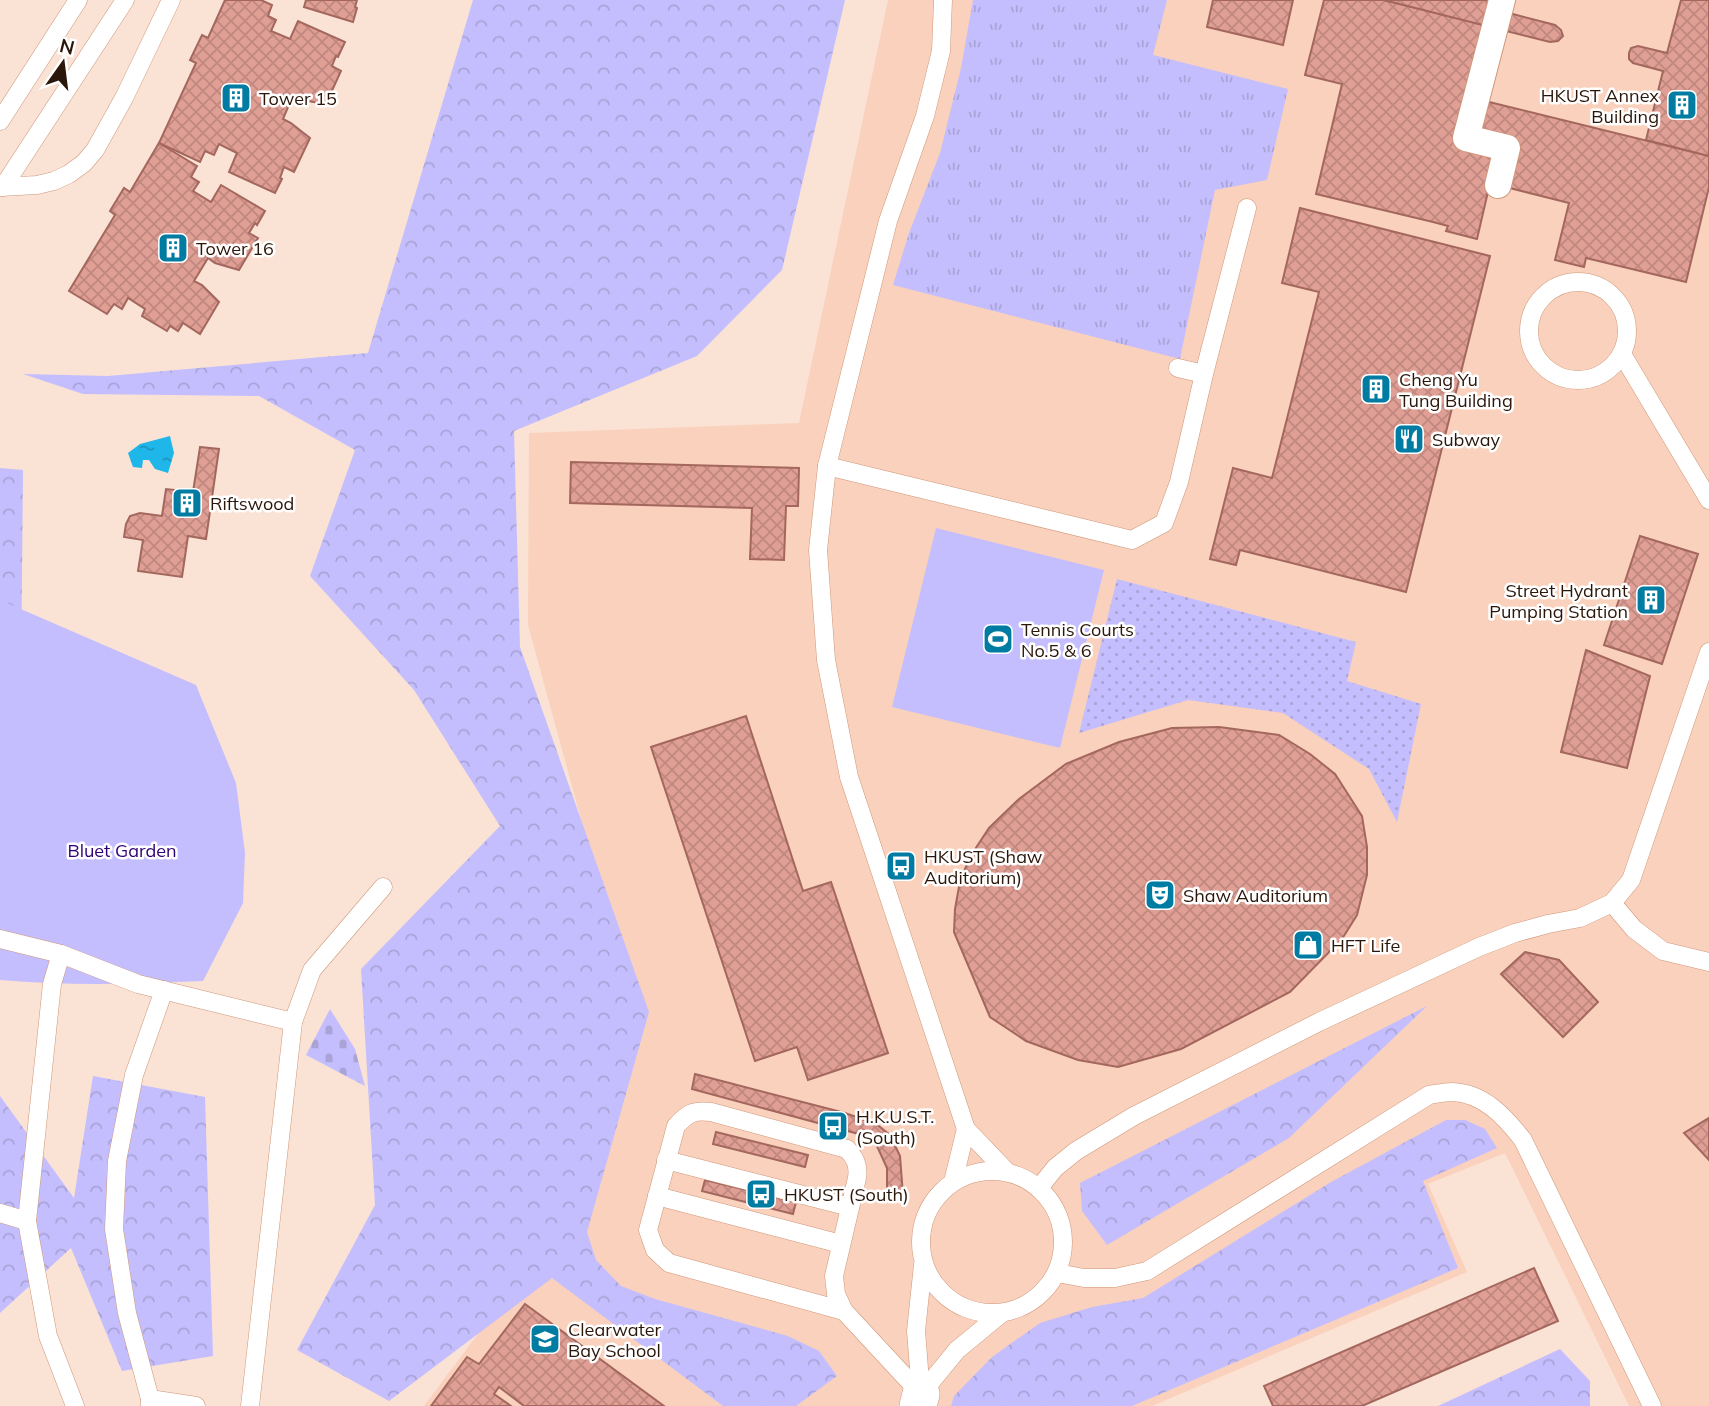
<svg xmlns="http://www.w3.org/2000/svg" width="1709" height="1406" viewBox="0 0 1709 1406" font-family="Mulish,sans-serif">
<defs>
<pattern id="grass-dots" width="8" height="8" patternUnits="userSpaceOnUse" patternTransform="scale(1.75)"><rect width="8" height="8" fill="#c4befe"/><path d="M2 2h.1M6 6h.1" fill="none" stroke="#a9a3d8" stroke-width="1.8" stroke-linecap="round"/></pattern>
<pattern id="forest-crowns" width="20" height="18" patternUnits="userSpaceOnUse" patternTransform="scale(1.75)"><rect width="20" height="18" fill="#c4befe"/><path d="M2 6a3 3 0 1 1 6 0M12 15a3 3 0 1 1 6 0" fill="none" stroke="#a9a3d8"/></pattern>
<pattern id="cemetery-stones" width="16" height="16" patternUnits="userSpaceOnUse" patternTransform="scale(1.75)"><rect width="16" height="16" fill="#c4befe"/><path d="M2 7V4a2 2 0 0 1 4 0v3zM10 15v-3a2 2 0 0 1 4 0v3z" fill="#a9a3d8"/></pattern>
<pattern id="park-tufts" width="24" height="20" patternUnits="userSpaceOnUse" patternTransform="scale(1.75)"><rect width="24" height="20" fill="#c4befe"/><path d="M3 7l-1-3M5 7V3M7 7l1-3M15 17l-1-3M17 17v-4M19 17l1-3" fill="none" stroke="#a9a3d8"/></pattern>
<pattern id="water-ripples" width="26" height="14" patternUnits="userSpaceOnUse" patternTransform="scale(1.75)"><rect width="26" height="14" fill="#1fb6ea"/><path d="M2 4q2-2 4 0t4 0M15 11q2-2 4 0t4 0" fill="none" stroke="#1b93bc"/></pattern>
<pattern id="building-cross-hatch" width="8" height="8" patternUnits="userSpaceOnUse" patternTransform="scale(1.75)"><rect width="8" height="8" fill="#e09f95"/><path d="M0 0l8 8M0 8l8-8" fill="none" stroke="#c0887f"/></pattern>
</defs>
<rect width="100%" height="100%" fill="#fae2d5"/>
<polygon fill="#fad1bc" points="888,0 1709,0 1709,1406 1629,1406 1505,1153 1428,1184 1467,1272 1152,1406 424,1406 525,1271 621,966 528,625 529,433 799,423"/>
<polygon fill="url(#grass-dots)" points="1117,579 1356,642 1347,681 1421,704 1397,822 1369,769 1283,713 1188,700 1079,733"/>
<g fill="url(#forest-crowns)">
<polygon points="473,0 845,0 782,270 697,356 514,431 520,647 649,1012 587,1232 596,1260 621,1286 655,1299 788,1336 819,1351 837,1376 796,1406 723,1406 552,1278 389,1401 297,1350 375,1205 361,969 500,826 414,690 310,576 355,450 259,396 83,394 23,374 108,376 368,353"/>
<polygon points="0,468 23,470 21,678 0,667"/>
<polygon points="1427,1006 1289,1138 1107,1245 1082,1211 1080,1183"/>
<polygon points="93,1076 205,1097 213,1356 122,1371 71,1248 0,1313 0,1096 74,1198"/>
<polygon points="1446,1120 1465,1120 1485,1129 1497,1148 1423,1181 1458,1268 1132,1406 951,1406 954,1396 992,1357 1040,1323 1092,1307 1143,1298 1331,1182"/>
<polygon points="1560,1349 1590,1381 1590,1406 1438,1406"/>
</g>
<polygon fill="url(#cemetery-stones)" points="330,1009 355,1049 365,1086 306,1055"/>
<polygon fill="url(#park-tufts)" points="973,0 1167,0 1153,55 1288,89 1267,180 1215,190 1180,359 893,285 909,233 940,153 961,68"/>
<g fill="#c4befe">
<polygon points="936,528 1104,570 1060,748 892,707"/>
<path d="M0,600l196,85 40,98 9,70 -2,50 -40,78c-68,3 -135,5 -203,-1z"/>
</g>
<polygon fill="url(#water-ripples)" points="170,436 174,453 168,473 155,469 149,460 143,460 142,468 133,467 128,453 140,444"/>
<g fill="url(#building-cross-hatch)" stroke="#a3675e" stroke-width="2">
<polygon points="225,0 261,0 272,5 268,16 276,20 271,31 290,39 298,21 345,42 338,57 336,56 332,66 341,71 326,104 301,100 294,96 288,107 283,119 291,123 310,138 294,172 284,167 280,178 282,179 275,193 229,172 237,153 219,144 214,155 205,151 200,162 159,143 196,63 190,60 202,35 208,38"/>
<polygon points="306,0 357,0 355,7 357,8 353,22 304,7"/>
<polygon points="1213,0 1293,0 1283,45 1207,27"/>
<polygon points="1324,0 1384,0 1504,30 1485,101 1709,156 1709,187 1686,282 1586,258 1584,267 1555,260 1569,203 1490,183 1477,239 1446,231 1448,226 1433,222 1316,194 1342,84 1305,75"/>
<polygon points="1384,0 1512,0 1509,13 1555,25 1561,30 1563,36 1558,41 1550,42"/>
<polygon points="1681,0 1709,0 1709,156 1646,140 1663,71 1633,63 1629,59 1629,53 1631,48 1638,46 1667,53"/>
<polygon points="159,143 197,166 191,177 199,182 193,191 211,202 221,185 265,211 257,225 255,223 249,233 258,238 239,270 215,263 208,258 194,281 202,285 219,302 200,334 183,323 178,331 170,326 167,331 142,316 145,309 128,298 122,309 114,304 107,314 69,291 115,215 110,211 124,188 130,192"/>
<polygon points="1300,208 1490,256 1406,592 1240,550 1236,565 1210,559 1233,468 1272,478 1319,292 1282,283"/>
<polygon points="200,447 219,449 206,539 188,536 182,577 138,571 143,540 124,537 126,524 130,516 140,513 162,516 166,489 193,492"/>
<polygon points="571,462 799,468 798,506 786,506 784,560 750,559 752,508 570,503"/>
<polygon points="1640,536 1698,554 1662,664 1604,645"/>
<polygon points="1586,650 1650,676 1627,768 1561,752"/>
<polygon points="746,716 803,891 831,882 888,1053 808,1080 797,1047 755,1061 651,747"/>
<polygon points="1219,727 1279,735 1310,754 1335,774 1362,816 1367,847 1367,875 1357,915 1342,939 1290,992 1181,1049 1118,1067 1078,1060 1026,1041 990,1017 954,932 955,909 960,881 970,857 989,828 1019,799 1066,764 1119,742 1172,728"/>
<polygon points="1525,952 1559,960 1598,1002 1563,1037 1501,974"/>
<polygon points="695,1074 845,1113 876,1124 890,1135 900,1156 903,1195 887,1192 887,1168 877,1146 866,1136 692,1089"/>
<polygon points="1709,1118 1709,1160 1684,1133"/>
<polygon points="716,1132 808,1155 805,1167 713,1144"/>
<polygon points="705,1180 796,1202 793,1214 702,1191"/>
<polygon points="1534,1268 1558,1321 1362,1406 1273,1406 1264,1386"/>
<polygon points="525,1304 664,1406 524,1406 499,1387 494,1394 511,1406 431,1406 467,1357 479,1364"/>
</g>
<g fill="none" stroke-linecap="round" stroke-linejoin="round">
<g stroke="#cf9779" stroke-width="19">
<g id="service">
<polyline points="943,0 941,51 925,116 888,221 827,466 818,550 826,660 849,777 966,1129 1007,1172"/>
<polyline points="0,121 78,0"/>
<polyline points="0,187 37,185 54,181 69,174 84,163 95,150 124,98 171,0"/>
<polyline points="3,187 125,0"/>
<circle cx="1578" cy="331" r="49"/>
<polyline points="1622,354 1709,500"/>
<polyline points="1178,368 1204,374"/>
<polyline points="827,466 1132,540 1164,523 1179,482 1204,374 1247,208"/>
<polyline points="1612,903 1634,929 1663,951 1709,962"/>
<polyline points="0,939 61,954 138,984 293,1022"/>
<polyline points="61,954 52,984 27,1221 48,1336 75,1406"/>
<polyline points="666,1160 850,1207"/>
<circle cx="992" cy="1242" r="71"/>
<polyline points="953,1182 966,1129"/>
<polyline points="1039,1188 1055,1168 1076,1151 1134,1116 1319,1022 1479,947 1515,933 1548,924 1580,918 1612,903 1631,880 1709,652"/>
<polyline points="657,1196 841,1244"/>
<polyline points="0,1213 27,1221"/>
<path d="M1057,1273l27,5h31l32,-7 282,-176c7,-1 16,-3 23,-3 32,1 53,25 71,48l129,266"/>
<path d="M844,1311l-175,-48 -14,-13 -7,-20 28,-104c12,-13 17,-16 35,-14l136,37c8,9 12,16 10,29l-23,98 2,18 8,17 77,83"/>
<polyline points="921,1394 916,1331 923,1265"/>
<polyline points="921,1394 957,1350 1002,1313"/>
<polyline points="150,1399 196,1406"/>
<polyline points="150,1406 150,1399 127,1313 114,1229 117,1161 134,1075 164,990"/>
<polyline points="250,1406 293,1022 312,970 383,887"/>
</g>
</g>
<g stroke="#cf9779" stroke-width="28">
<polyline id="pedestrian" points="1498,185 1507,148 1466,138 1502,0"/>
</g>
<g stroke="#cf9779" stroke-width="38">
<polyline id="minor" points="918,1406 921,1394"/>
</g>
<use href="#service" stroke="#fff" stroke-width="18"/>
<use href="#pedestrian" stroke="#fff" stroke-width="26"/>
<use href="#minor" stroke="#fff" stroke-width="37"/>
</g>
<defs>
<g id="building-square" transform="scale(1.575)"><rect x="-9" y="-9" width="18" height="18" rx="4" fill="#007ba2" stroke="#fff"/><path d="M-4-6H4V6H1V3H-1V6H-4ZM-2.5-4.3h1.7v1.8h-1.7ZM.8-4.3h1.7v1.8H.8ZM-2.5-1h1.7V.8h-1.7ZM.8-1h1.7V.8H.8Z" fill="#fff"/></g>
<g id="restaurant-square" transform="scale(1.575)"><rect x="-9" y="-9" width="18" height="18" rx="4" fill="#007ba2" stroke="#fff"/><path d="M-5-6h1v4h1v-4h1v4h1v-4h1v5L-1.5 .5V6h-2V.5L-5-1ZM5-6V6H3V1.5H1.5Q1.5-4 5-6Z" fill="#fff"/></g>
<g id="stadium-square" transform="scale(1.575)"><rect x="-9" y="-9" width="18" height="18" rx="4" fill="#007ba2" stroke="#fff"/><path d="M0-5a6.5 5 0 1 0 0 10a6.5 5 0 1 0 0-10ZM-3.5-1.8h7v3.6h-7Z" fill="#fff"/></g>
<g id="bus-square" transform="scale(1.575)"><rect x="-9" y="-9" width="18" height="18" rx="4" fill="#007ba2" stroke="#fff"/><path d="M-5-6H5V4H4V6H2V4H-2V6H-4V4H-5ZM-3.5-4V0h7V-4ZM-3.5 1.2v1.5H-2V1.2ZM2 1.2v1.5H3.5V1.2Z" fill="#fff"/></g>
<g id="theatre-square" transform="scale(1.575)"><rect x="-9" y="-9" width="18" height="18" rx="4" fill="#007ba2" stroke="#fff"/><path d="M-5-5.5Q0-4 5-5.5V0Q5 5 0 6Q-5 5-5 0ZM-3.3-2.5H-1v1.5H-3.3ZM1-2.5H3.3v1.5H1ZM-2.8 1Q0 5.5 2.8 1Z" fill="#fff"/></g>
<g id="shop-square" transform="scale(1.575)"><rect x="-9" y="-9" width="18" height="18" rx="4" fill="#007ba2" stroke="#fff"/><path d="M-5-2.5h2.3a2.7 3.5 0 0 1 5.4 0H5L5.5 6h-11ZM-1.5-2.5h3a1.5 2.3 0 0 0-3 0Z" fill="#fff"/></g>
<g id="school-square" transform="scale(1.575)"><rect x="-9" y="-9" width="18" height="18" rx="4" fill="#007ba2" stroke="#fff"/><path d="M0-5L7-2L0 1L-7-2ZM-4 1L0 2.5L4 1V4Q0 6-4 4Z" fill="#fff"/></g>
</defs>
<g fill-rule="evenodd">
<use href="#building-square" x="236" y="98"/>
<use href="#building-square" x="1682" y="105"/>
<use href="#building-square" x="173" y="248"/>
<use href="#building-square" x="1376" y="389"/>
<use href="#restaurant-square" x="1409" y="439"/>
<use href="#building-square" x="187" y="503"/>
<use href="#building-square" x="1651" y="600"/>
<use href="#stadium-square" x="998" y="639"/>
<use href="#bus-square" x="901" y="866"/>
<use href="#theatre-square" x="1160" y="895"/>
<use href="#shop-square" x="1308" y="945"/>
<use href="#bus-square" x="833" y="1126"/>
<use href="#bus-square" x="761" y="1194"/>
<use href="#school-square" x="545" y="1339"/>
</g>
<g text-anchor="middle" dominant-baseline="central" stroke-width="5" stroke-linejoin="round" paint-order="stroke">
<g font-size="18" fill="#2b160a" stroke="#fff" text-anchor="start">
<text x="1659" y="95" text-anchor="end">HKUST Annex<tspan x="1659" dy="21">Building</tspan></text>
<text x="259" y="98">Tower 15</text>
<text x="196" y="248">Tower 16</text>
<text x="1399" y="379">Cheng Yu<tspan x="1399" dy="21">Tung Building</tspan></text>
<text x="1432" y="439">Subway</text>
<text x="210" y="503">Riftswood</text>
<text x="1628" y="590" text-anchor="end">Street Hydrant<tspan x="1628" dy="21">Pumping Station</tspan></text>
<text x="1021" y="629">Tennis Courts<tspan x="1021" dy="21">No.5 &amp; 6</tspan></text>
<text x="924" y="856">HKUST (Shaw<tspan x="924" dy="21">Auditorium)</tspan></text>
<text x="1183" y="895">Shaw Auditorium</text>
<text x="1331" y="945">HFT Life</text>
<text x="856" y="1116">H.K.U.S.T.<tspan x="856" dy="21">(South)</tspan></text>
<text x="784" y="1194">HKUST (South)</text>
<text x="568" y="1329">Clearwater<tspan x="568" dy="21">Bay School</tspan></text>
</g>
<g font-size="18" fill="#2f0075" stroke="#fff">
<text x="122" y="850">Bluet Garden</text>
</g>
</g>
<g transform="translate(63 63) rotate(14)" stroke="#ffffff" stroke-width="5" paint-order="stroke">
<path d="M0-5L12 26L0 18L-12 26Z" fill="#2b160a"/>
<text y="-10" font-size="19" font-weight="bold" text-anchor="middle" fill="#2b160a">N</text>
</g>
</svg>
